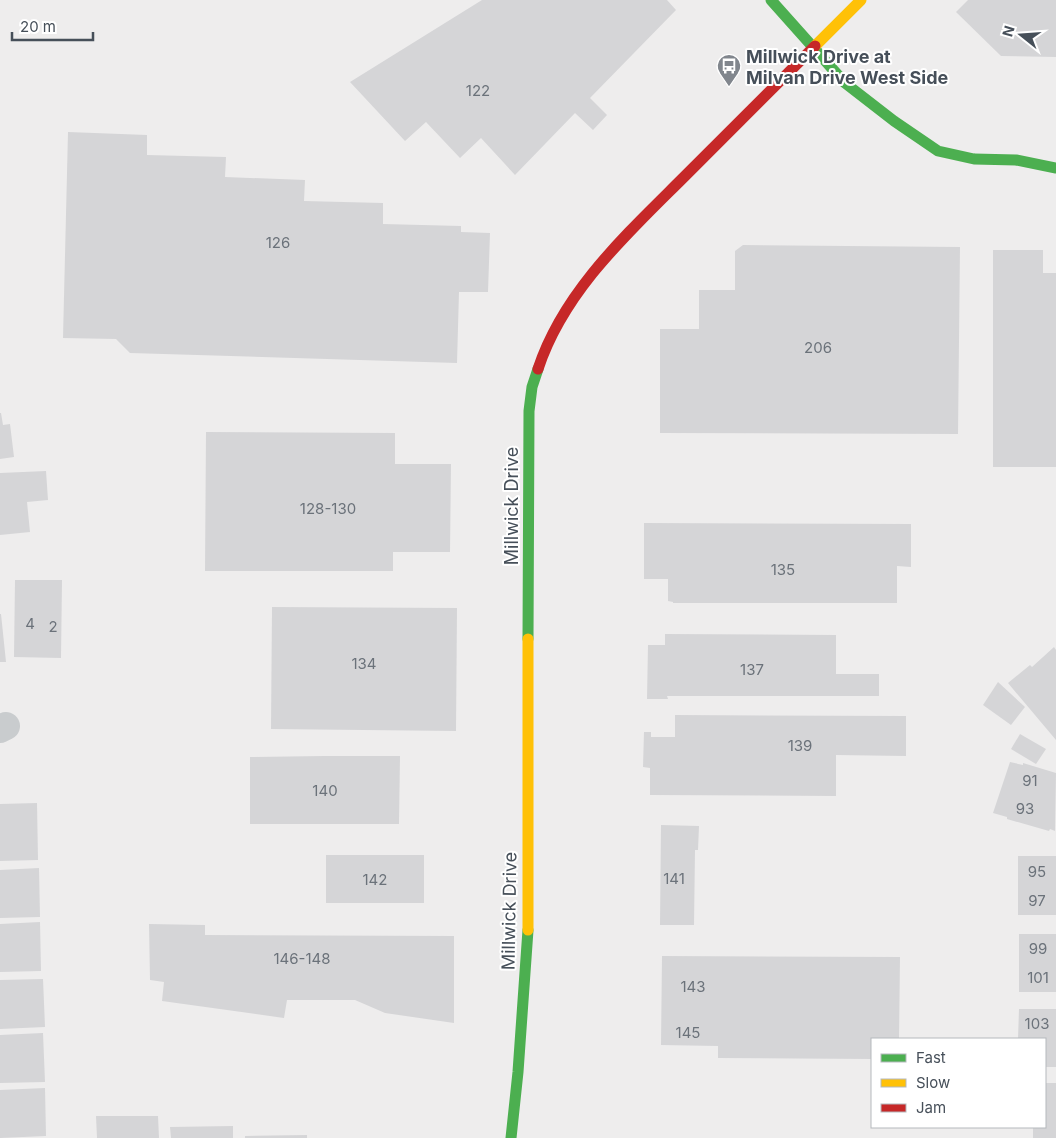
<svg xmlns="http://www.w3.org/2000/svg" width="1056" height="1138" viewBox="0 0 1056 1138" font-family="Inter,sans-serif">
<rect width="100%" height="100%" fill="#eeeded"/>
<g fill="#d5d5d7">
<polygon points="482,0 667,0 676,10 590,98 607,115 593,130 575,113 515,175 481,138 460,158 426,122 405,141 350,82"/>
<polygon points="968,0 1056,0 1056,57 1001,56 956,12"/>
<polygon points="68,132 147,135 147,155 226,157 225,177 305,180 304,201 383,203 383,224 461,226 461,232 490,233 488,292 459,292 457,363 130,353 116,339 63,338"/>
<polygon points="743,245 960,247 958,434 660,433 660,329 699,329 699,290 735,290 735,251"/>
<polygon points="993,250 1043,250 1043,273 1056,273 1056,467 993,467"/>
<polygon points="0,413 1,413 3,425 10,424 14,457 0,459"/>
<polygon points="206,432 395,433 395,464 451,464 450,552 393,552 393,571 205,571"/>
<polygon points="46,471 48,500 27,502 30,532 0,535 0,473"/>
<polygon points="644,523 911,524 911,567 897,566 897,603 673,603 673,602 668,601 668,579 644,579"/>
<polygon points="15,580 62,580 61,658 14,657"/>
<polygon points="272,607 457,608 456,731 271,729"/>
<polygon points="0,614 1,614 6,662 0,662"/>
<polygon points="665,634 836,635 836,674 879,674 879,696 667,696 668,699 647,699 648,645 665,645"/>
<polygon points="1054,647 1056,650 1056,740 1008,683 1030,665 1032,667"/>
<polygon points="998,682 1025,707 1011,725 983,705"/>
<polygon points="675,715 906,716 906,756 836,755 836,796 650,795 650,768 643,767 644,732 651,732 651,737 675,737"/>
<polygon points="1020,734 1046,749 1036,764 1011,749"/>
<polygon points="324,756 400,756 399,824 250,824 250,757"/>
<polygon points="1010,762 1023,765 1023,763 1056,773 1055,831 1050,829 1049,831 1007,819 1007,817 993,813"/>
<polygon points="37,803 38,860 0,861 0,804"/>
<polygon points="661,825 699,826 698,850 695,850 694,925 660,925"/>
<rect x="326" y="855" width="98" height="48"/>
<rect x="1018" y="856" width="38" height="59"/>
<polygon points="39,868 40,917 0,918 0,870"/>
<polygon points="40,922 41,971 0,972 0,924"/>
<polygon points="149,924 205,925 205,935 454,936 454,1023 385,1013 355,1000 287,1000 284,1018 162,1001 164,982 150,980"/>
<rect x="1019" y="934" width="37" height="58"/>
<polygon points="662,956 900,957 899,1039 872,1039 872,1059 718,1058 718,1046 661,1045"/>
<polygon points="43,979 45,1027 0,1029 0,980"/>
<polygon points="1019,1009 1056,1009 1056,1067 1045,1067 1045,1039 1018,1039"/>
<polygon points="43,1033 45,1082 0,1083 0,1035"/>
<polygon points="1045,1083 1056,1083 1056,1138 1033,1138 1033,1127 1045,1127"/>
<polygon points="45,1088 46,1136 0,1138 0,1090"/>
<polygon points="96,1116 158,1116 159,1138 97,1138"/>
<polygon points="233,1126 233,1138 171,1138 170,1127"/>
<polygon points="307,1135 307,1138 245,1138 245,1136"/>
</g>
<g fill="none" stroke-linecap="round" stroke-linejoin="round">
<polyline stroke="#c9ccce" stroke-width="28" points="0,729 6,726"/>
<g stroke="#4caf50" stroke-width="11">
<polyline points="771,0 845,83 894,121 938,151 974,159 1016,160 1056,168"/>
<polyline points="528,639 529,411 532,387 538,369"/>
<polyline points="511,1138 518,1072 528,930"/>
</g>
<g stroke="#ffc107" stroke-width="11">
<polyline points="815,46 861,0"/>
<polyline points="528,639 528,930"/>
</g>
<path stroke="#c62828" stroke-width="11" d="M538,369c26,-79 91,-137 148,-194 43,-43 86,-86 129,-129"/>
</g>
<defs>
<g id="bus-pin" transform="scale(1.25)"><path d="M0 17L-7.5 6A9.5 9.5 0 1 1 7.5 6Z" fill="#81868d" stroke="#fff"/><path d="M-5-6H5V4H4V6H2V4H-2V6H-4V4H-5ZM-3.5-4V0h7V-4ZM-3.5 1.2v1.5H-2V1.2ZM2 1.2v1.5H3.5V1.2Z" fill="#fff"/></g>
</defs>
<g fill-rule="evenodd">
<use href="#bus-pin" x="729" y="66"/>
</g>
<g text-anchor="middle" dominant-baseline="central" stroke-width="4" stroke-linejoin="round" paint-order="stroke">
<g font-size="15" fill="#6b727a">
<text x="478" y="90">122</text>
<text x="278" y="242">126</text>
<text x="818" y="347">206</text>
<text x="328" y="508">128-130</text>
<text x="783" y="569">135</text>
<text x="30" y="623">4</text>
<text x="53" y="626">2</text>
<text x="364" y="663">134</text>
<text x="752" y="669">137</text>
<text x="800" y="745">139</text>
<text x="1030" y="780">91</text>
<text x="325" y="790">140</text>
<text x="1025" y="808">93</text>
<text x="1037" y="871">95</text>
<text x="674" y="878">141</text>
<text x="375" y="879">142</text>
<text x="1037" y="900">97</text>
<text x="1038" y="948">99</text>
<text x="302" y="958">146-148</text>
<text x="1038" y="977">101</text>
<text x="693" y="986">143</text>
<text x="1037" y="1023">103</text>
<text x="688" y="1032">145</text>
</g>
<g font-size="18" font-weight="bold" fill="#464f59" stroke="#fff" text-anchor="start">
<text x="746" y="56">Millwick Drive at<tspan x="746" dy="21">Milvan Drive West Side</tspan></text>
</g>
<g font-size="18" fill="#464f59" stroke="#fff">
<text transform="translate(511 506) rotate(-90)">Millwick Drive</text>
<text transform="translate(509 911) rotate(-89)">Millwick Drive</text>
</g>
</g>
<rect x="871" y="1038" width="175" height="90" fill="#ffffff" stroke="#b5b9bd"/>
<rect x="881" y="1054" width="25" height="8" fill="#4caf50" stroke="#b5b9bd"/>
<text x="916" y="1063" font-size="15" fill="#464f59">Fast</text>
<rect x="881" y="1079" width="25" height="8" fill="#ffc107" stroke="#b5b9bd"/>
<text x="916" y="1088" font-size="15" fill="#464f59">Slow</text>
<rect x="881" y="1104" width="25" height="8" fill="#c62828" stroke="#b5b9bd"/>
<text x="916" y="1113" font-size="15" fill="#464f59">Jam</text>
<g transform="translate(1021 35) rotate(287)" stroke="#ffffff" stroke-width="4" paint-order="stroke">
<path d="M0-4L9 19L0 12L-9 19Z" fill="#464f59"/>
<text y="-8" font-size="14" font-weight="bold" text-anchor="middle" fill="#464f59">N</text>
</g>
<path d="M12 32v8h81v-8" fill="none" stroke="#464f59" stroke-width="2.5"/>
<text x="20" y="32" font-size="15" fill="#464f59" stroke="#ffffff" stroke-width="4" paint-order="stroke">20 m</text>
</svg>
